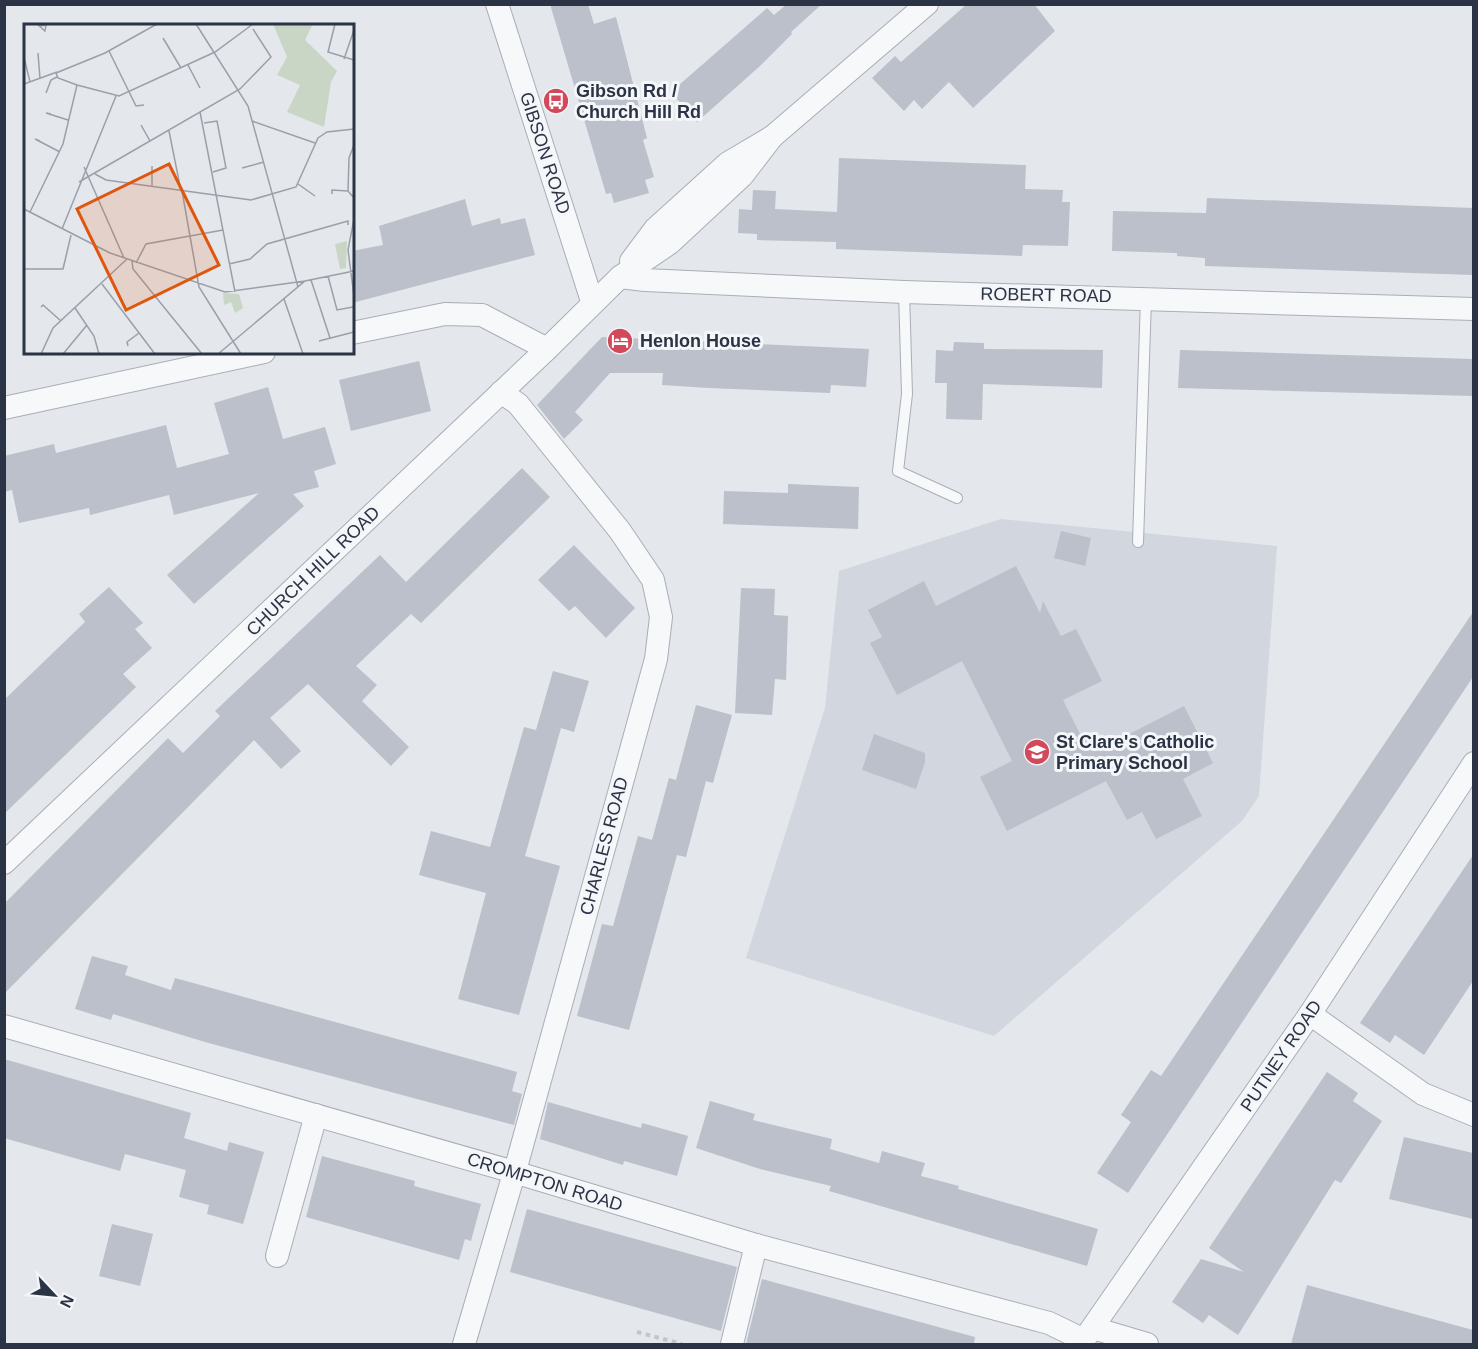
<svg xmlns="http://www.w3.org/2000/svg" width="1478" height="1349" viewBox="0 0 1478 1349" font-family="Helvetica,sans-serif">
<rect width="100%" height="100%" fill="#e4e7ec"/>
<polygon fill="#d2d6de" points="1001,519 1277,546 1259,796 1242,821 994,1036 746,958 825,708 839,571"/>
<g fill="#bbc0ca">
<polygon points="550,4 588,4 594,24 616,17 647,138 643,140 654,177 645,180 649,193 614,203 611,193 606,194"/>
<polygon points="787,4 822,4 791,32 792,34 760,66 697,122 671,92 767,8 774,15"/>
<polygon points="967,4 1034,4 1055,31 973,108 949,82 922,109 914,100 904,111 872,78 895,56 901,62"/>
<polygon points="839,158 1026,165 1025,189 1063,190 1062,202 1070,202 1068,246 1023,245 1022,256 836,249 836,242 757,240 757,234 738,233 739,209 752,210 753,190 776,191 775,209 837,212"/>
<polygon points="1207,198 1473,208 1473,275 1205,266 1205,258 1177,256 1177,253 1112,251 1113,211 1206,213"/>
<polygon points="465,199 472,226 500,218 501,224 525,218 535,255 352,303 352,251 383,245 379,226"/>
<polygon points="602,337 869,349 866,387 831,385 830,393 709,388 662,385 663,373 610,373 575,412 583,420 564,439 537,405"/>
<polygon points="954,342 984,343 984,349 1103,350 1102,388 983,384 982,420 946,419 947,383 935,383 936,350 953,351"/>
<polygon points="1180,350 1473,359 1473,396 1178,388"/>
<polygon points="419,361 431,411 351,431 339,380"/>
<polygon points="268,387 283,439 325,427 336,464 314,471 319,487 293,494 304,506 194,604 167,575 259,493 174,515 169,495 90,515 89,508 19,523 12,490 4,492 4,456 54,444 56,453 166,425 177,468 229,454 214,403"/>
<polygon points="522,468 550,497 421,623 411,614 356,666 377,685 362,701 409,747 391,766 308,684 270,718 301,751 281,769 254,740 4,994 4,904 168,738 183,753 220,716 215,711 380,555 406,582"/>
<polygon points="788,484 859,487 858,529 723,524 724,491 788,493"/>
<polygon points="1061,531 1091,538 1085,566 1054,558"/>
<polygon points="574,545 635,608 606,638 575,606 569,611 538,580"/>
<polygon points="1016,566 1040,613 1043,601 1061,636 1076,629 1102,681 1063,700 1083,740 1097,732 1104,747 1184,706 1213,763 1183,779 1202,816 1156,839 1142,812 1127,820 1106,781 1007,831 980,777 1012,761 962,661 897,695 870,643 882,637 868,610 924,581 936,606"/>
<polygon points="109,587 143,623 135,629 152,648 123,674 136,687 4,814 4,700 85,622 79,614"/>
<polygon points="741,588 775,589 774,615 788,616 786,680 775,679 772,715 735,713"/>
<polygon points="1473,612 1473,677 1128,1193 1097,1173 1131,1122 1121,1115 1151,1070 1161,1076"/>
<polygon points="553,671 589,681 574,732 561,728 525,856 560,866 519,1015 458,999 486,893 419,875 431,831 490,847 524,727 536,730"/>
<polygon points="696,705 732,715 713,783 706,781 686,857 677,855 629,1030 577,1016 602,924 613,926 638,836 652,840 669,778 676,780"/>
<polygon points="874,734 925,753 925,762 916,789 862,770"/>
<polygon points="1473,855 1473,981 1424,1055 1395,1035 1390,1043 1360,1023"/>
<polygon points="92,956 128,966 125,975 171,990 175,978 517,1072 512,1091 522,1094 514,1125 205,1042 113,1014 111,1020 75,1009"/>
<polygon points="4,1059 191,1113 184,1138 227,1151 229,1142 264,1152 243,1224 207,1214 209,1205 179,1197 186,1170 125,1154 120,1171 4,1138"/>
<polygon points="1327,1072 1358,1093 1353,1101 1382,1121 1341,1183 1335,1180 1238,1335 1209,1315 1203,1323 1172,1302 1201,1259 1244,1272 1209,1248"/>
<polygon points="710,1101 755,1114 753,1120 832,1139 830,1149 879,1163 882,1151 925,1163 921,1176 959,1186 958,1189 1098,1229 1087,1266 829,1191 831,1186 760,1169 696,1148"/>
<polygon points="548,1102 641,1128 642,1123 688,1136 677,1176 624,1161 623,1165 540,1139"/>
<polygon points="1404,1137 1473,1153 1473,1219 1389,1199"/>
<polygon points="322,1156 415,1181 414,1186 481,1204 471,1241 465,1239 459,1260 306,1217"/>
<polygon points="527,1209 737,1267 721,1331 510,1272"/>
<polygon points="112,1224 153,1234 140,1286 99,1276"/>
<polygon points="762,1279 975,1337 974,1344 746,1344"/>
<polygon points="1307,1285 1473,1330 1473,1344 1291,1344"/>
</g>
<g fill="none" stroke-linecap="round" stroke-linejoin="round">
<g stroke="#a9aeb7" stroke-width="12">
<g id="lane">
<polyline points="904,292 907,394 898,471 957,498"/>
<polyline points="1138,542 1146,298"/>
</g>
</g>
<g stroke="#a9aeb7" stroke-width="24">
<g id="street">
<polyline points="497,4 592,301"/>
<polyline points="631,261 655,229 728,163 772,137 927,4"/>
<polyline points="620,277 645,280 904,292 1474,309"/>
<polyline points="352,333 445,314 482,315 547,349"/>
<polyline points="4,408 264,352"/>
<polyline points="4,863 547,349 620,277 670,243 742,176 772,137"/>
<polyline points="1310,1014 1423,1094 1474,1115"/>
<polyline points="4,1026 514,1172 756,1245 1049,1323 1084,1340"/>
<polyline points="277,1256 316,1115"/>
<polyline points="1093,1328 1147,1344"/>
<polyline points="464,1344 518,1160 656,659 661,617 653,580 620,531 518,404 501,392"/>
<polyline points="732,1344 756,1245"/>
<polyline points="1081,1344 1310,1014 1474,763"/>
</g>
</g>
<polyline stroke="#c2c5cb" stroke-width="4" stroke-dasharray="4.5 4.5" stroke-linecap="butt" points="637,1332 682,1344"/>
<use href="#lane" stroke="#f7f8fa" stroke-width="10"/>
<use href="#street" stroke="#f7f8fa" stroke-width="22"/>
</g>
<defs>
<g id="bus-disc" transform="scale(1.35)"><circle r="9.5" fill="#d1495b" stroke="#f4f6f9"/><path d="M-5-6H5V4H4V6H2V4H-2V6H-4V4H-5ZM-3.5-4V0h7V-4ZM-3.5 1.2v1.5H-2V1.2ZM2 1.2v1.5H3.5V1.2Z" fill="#fff"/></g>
<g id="hotel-disc" transform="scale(1.35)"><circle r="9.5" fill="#d1495b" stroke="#f4f6f9"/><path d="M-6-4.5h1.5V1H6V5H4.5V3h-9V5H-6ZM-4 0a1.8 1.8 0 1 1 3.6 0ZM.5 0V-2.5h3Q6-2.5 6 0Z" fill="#fff"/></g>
<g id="school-disc" transform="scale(1.35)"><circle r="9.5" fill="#d1495b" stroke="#f4f6f9"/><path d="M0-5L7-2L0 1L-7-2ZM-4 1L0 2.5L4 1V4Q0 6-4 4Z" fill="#fff"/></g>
</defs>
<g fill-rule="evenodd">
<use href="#bus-disc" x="556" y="101"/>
<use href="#hotel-disc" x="620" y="341"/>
<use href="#school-disc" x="1037" y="752"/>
</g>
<g text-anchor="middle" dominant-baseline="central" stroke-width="6" stroke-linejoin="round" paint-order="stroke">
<g font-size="18" font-weight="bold" fill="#2b3445" stroke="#f4f6f9" text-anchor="start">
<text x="576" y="91">Gibson Rd /<tspan x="576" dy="21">Church Hill Rd</tspan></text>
<text x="640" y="341">Henlon House</text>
<text x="1056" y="742">St Clare's Catholic<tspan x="1056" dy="21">Primary School</tspan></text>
</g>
<g font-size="18" fill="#2b3445" stroke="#f4f6f9">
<text transform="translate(545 153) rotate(72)">GIBSON ROAD</text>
<text transform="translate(1046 295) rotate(1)">ROBERT ROAD</text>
<text transform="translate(313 571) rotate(-44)">CHURCH HILL ROAD</text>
<text transform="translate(604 846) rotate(-75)">CHARLES ROAD</text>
<text transform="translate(1281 1056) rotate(-56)">PUTNEY ROAD</text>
<text transform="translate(545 1182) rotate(17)">CROMPTON ROAD</text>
</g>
</g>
<g transform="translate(24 24)">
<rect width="330" height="330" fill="#e4e7ec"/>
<path d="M249,0h40l-8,16 32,31 -6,11 -7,45 -37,-15 13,-27 -23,-10 10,-18zM323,217l-1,27 -6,1 -5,-25zM199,269l16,1 4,14 -8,5 -4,-11 -7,3z" fill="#c9d6c5"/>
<path fill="none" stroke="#9a9fa9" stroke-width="1.5" d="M13,0l8,7 1,-6 -6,1M172,0l52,82 50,181M311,0l-7,28 26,8M139,14l18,30M85,27l27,55 8,-1M14,29l2,26M0,33l6,25M320,35l10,-29M164,41l12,23M32,49l2,5 19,7 42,11 96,-44 38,-28M32,49l49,-20 52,-29M0,60l33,-12M22,69l5,-13 6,-3M176,88l35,180M27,90l-5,-1 22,7M228,97l63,22M180,99l13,-2 9,47 -13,4M117,101l9,16M145,107l12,60M16,117l-5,-2 25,13M60,143l40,91M218,144l22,-6M71,150l11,6 145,20 45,-13 22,-49 9,-6 27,-3M55,158l161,-93 31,-32 -18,-28M274,160l17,12M128,162v-20M158,167l17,96 42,67M308,170v-4l16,1M330,174l-6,-7 1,-33 5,-13M0,185l86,44M6,188l33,-68 14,-59M330,195l-6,31 6,46M38,205l54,-133M86,229l115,39 80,-11M108,237l1,8 69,85M112,239l10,-19 77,-14M205,240l21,-5 17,-15 81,-23v4M0,245h39l8,-34M304,252l9,34 16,-3M287,256l19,58M78,260l53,70M260,275l19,55M17,283l2,-2 18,16M51,284l19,28 5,18M295,317l35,-9M104,322l-1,-4 12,-9M17,330l12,-26 74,-69M39,330l24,-29M194,330l87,-73 49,-10"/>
<path fill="#df570f" fill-opacity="0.15" stroke="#df570f" stroke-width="3" d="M145,140l50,101 -93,45 -49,-101z"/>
<rect width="330" height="330" fill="none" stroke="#2b3445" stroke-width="3"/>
</g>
<rect width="1478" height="1349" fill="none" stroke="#2b3445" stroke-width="12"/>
<g transform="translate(54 1295) rotate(116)" stroke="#f4f6f9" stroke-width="4.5" paint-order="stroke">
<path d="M0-4.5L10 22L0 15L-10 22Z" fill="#2b3445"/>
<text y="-9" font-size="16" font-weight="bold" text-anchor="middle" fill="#2b3445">N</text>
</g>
</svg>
